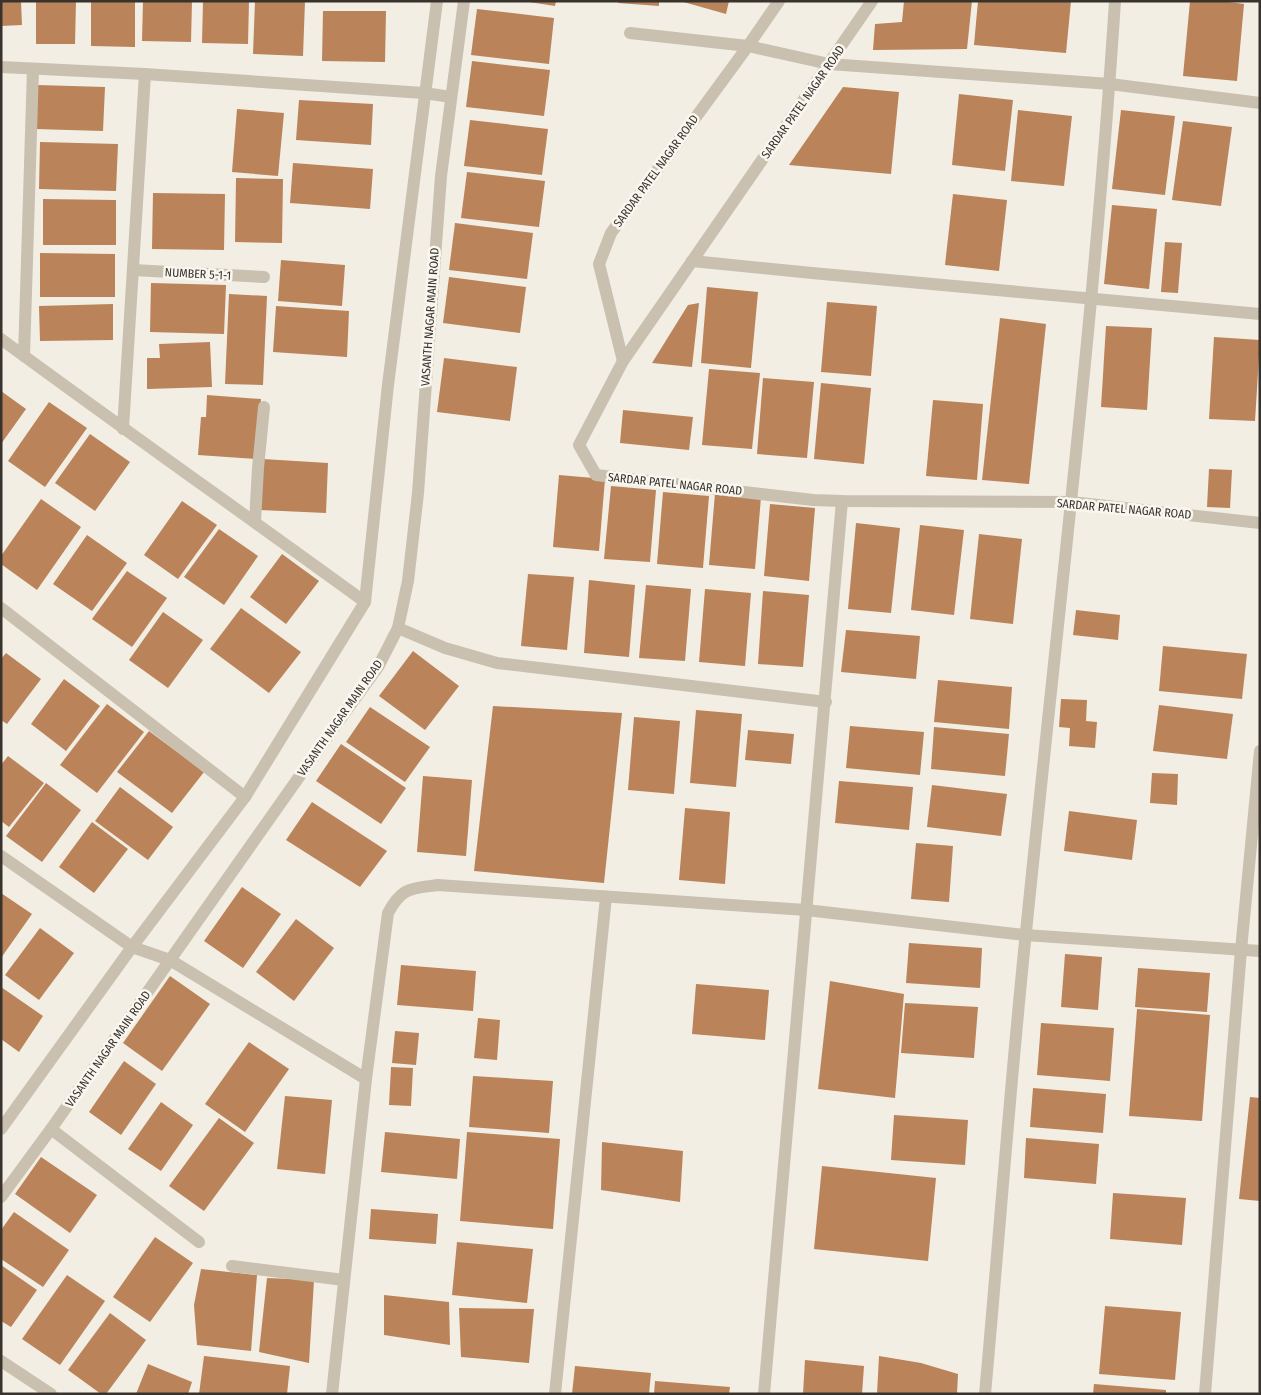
<svg xmlns="http://www.w3.org/2000/svg" width="1261" height="1395" viewBox="0 0 1261 1395" font-family="'Fira Sans Condensed',sans-serif">
<rect width="100%" height="100%" fill="#f2eee3"/>
<g fill="#ba8359">
<polygon points="1,1 21,1 22,25 1,26"/>
<polygon points="36,1 76,1 75,44 36,44"/>
<polygon points="91,1 135,1 135,47 91,46"/>
<polygon points="143,1 192,1 191,42 142,41"/>
<polygon points="203,1 249,1 248,44 202,43"/>
<polygon points="255,1 305,1 303,56 253,54"/>
<polygon points="529,1 556,1 555,6 529,2"/>
<polygon points="619,1 659,1 659,6 618,3"/>
<polygon points="680,1 729,1 726,14"/>
<polygon points="904,1 972,1 967,49 873,50 875,24 902,22"/>
<polygon points="978,1 1071,1 1066,53 974,45"/>
<polygon points="1190,1 1222,1 1244,4 1237,81 1183,76"/>
<polygon points="477,9 554,18 549,64 471,55"/>
<polygon points="323,11 386,11 385,62 322,61"/>
<polygon points="472,61 550,70 544,116 466,107"/>
<polygon points="37,85 105,87 103,131 35,129"/>
<polygon points="843,87 899,92 891,174 789,165"/>
<polygon points="959,94 1013,100 1005,171 952,165"/>
<polygon points="299,100 373,104 371,145 296,140"/>
<polygon points="237,109 284,113 278,176 232,172"/>
<polygon points="1018,110 1072,116 1064,186 1011,181"/>
<polygon points="1121,110 1175,116 1165,195 1112,189"/>
<polygon points="470,120 548,129 542,175 464,166"/>
<polygon points="1183,121 1232,127 1221,206 1172,200"/>
<polygon points="40,142 118,144 116,191 39,189"/>
<polygon points="293,163 373,169 370,209 290,203"/>
<polygon points="467,172 545,181 539,227 461,218"/>
<polygon points="236,178 283,179 282,243 235,242"/>
<polygon points="153,193 225,194 224,250 152,249"/>
<polygon points="953,194 1007,200 999,271 945,265"/>
<polygon points="43,199 116,200 116,245 43,245"/>
<polygon points="1112,205 1157,209 1149,289 1104,284"/>
<polygon points="455,223 533,233 527,279 449,270"/>
<polygon points="1165,242 1182,243 1178,293 1161,292"/>
<polygon points="40,253 115,254 115,297 40,297"/>
<polygon points="281,260 345,265 342,306 278,301"/>
<polygon points="449,277 526,287 520,333 443,323"/>
<polygon points="151,283 226,285 224,334 150,332"/>
<polygon points="707,287 758,292 751,368 701,363"/>
<polygon points="229,294 267,296 263,385 225,384"/>
<polygon points="827,302 877,306 871,376 821,372"/>
<polygon points="699,303 692,367 652,363 688,305"/>
<polygon points="113,304 113,340 40,341 39,306"/>
<polygon points="276,306 349,311 347,357 273,352"/>
<polygon points="1000,318 1046,324 1029,484 982,480"/>
<polygon points="1106,326 1152,328 1147,410 1101,407"/>
<polygon points="1214,337 1260,340 1255,421 1209,419"/>
<polygon points="210,342 212,387 147,389 147,358 160,358 159,344"/>
<polygon points="444,358 517,367 510,421 437,412"/>
<polygon points="709,369 760,373 752,449 702,445"/>
<polygon points="763,378 814,382 807,458 757,454"/>
<polygon points="821,383 871,388 864,464 814,459"/>
<polygon points="1,391 26,409 1,444"/>
<polygon points="207,395 261,399 256,459 198,455 201,417 206,417"/>
<polygon points="933,400 983,404 977,480 926,476"/>
<polygon points="49,402 87,428 45,487 8,461"/>
<polygon points="623,410 693,417 689,450 620,443"/>
<polygon points="90,434 130,462 95,511 55,483"/>
<polygon points="263,459 328,463 326,513 260,510"/>
<polygon points="1209,469 1232,470 1230,508 1207,507"/>
<polygon points="559,475 605,479 599,551 553,547"/>
<polygon points="611,486 656,490 650,562 604,559"/>
<polygon points="663,492 709,496 703,568 657,564"/>
<polygon points="715,493 761,497 755,569 709,565"/>
<polygon points="41,499 81,527 37,590 1,564 1,556"/>
<polygon points="182,501 217,525 178,579 144,555"/>
<polygon points="770,504 815,508 809,581 764,576"/>
<polygon points="856,523 900,528 891,613 848,609"/>
<polygon points="920,525 964,530 954,615 911,610"/>
<polygon points="219,529 258,556 224,605 184,577"/>
<polygon points="979,534 1022,539 1013,624 970,619"/>
<polygon points="87,535 127,563 92,611 53,584"/>
<polygon points="282,554 319,581 286,624 250,597"/>
<polygon points="127,571 167,598 132,647 92,619"/>
<polygon points="528,574 574,577 567,650 521,646"/>
<polygon points="589,580 635,585 629,657 584,653"/>
<polygon points="646,585 691,589 685,661 639,658"/>
<polygon points="705,589 751,593 745,666 699,662"/>
<polygon points="763,591 809,595 803,667 758,664"/>
<polygon points="241,608 301,652 269,693 210,649"/>
<polygon points="1076,610 1120,615 1118,640 1073,635"/>
<polygon points="163,612 203,640 168,688 129,660"/>
<polygon points="846,630 920,636 916,679 841,672"/>
<polygon points="1163,646 1247,654 1242,699 1159,691"/>
<polygon points="413,651 459,686 425,730 379,696"/>
<polygon points="6,653 41,679 7,724 1,720 1,659"/>
<polygon points="64,679 100,706 66,751 31,724"/>
<polygon points="938,680 1012,687 1009,729 934,722"/>
<polygon points="1061,699 1087,700 1086,721 1097,722 1095,748 1069,746 1070,728 1059,727"/>
<polygon points="107,704 144,732 97,793 60,765"/>
<polygon points="1159,705 1233,714 1227,759 1153,751"/>
<polygon points="493,706 622,713 604,883 474,871"/>
<polygon points="370,707 430,747 405,782 346,742"/>
<polygon points="696,710 742,714 736,787 690,783"/>
<polygon points="634,717 680,721 674,794 628,790"/>
<polygon points="850,726 924,732 920,775 846,768"/>
<polygon points="934,727 1009,734 1005,776 931,769"/>
<polygon points="748,730 794,734 791,764 745,760"/>
<polygon points="149,731 204,772 172,813 117,772"/>
<polygon points="341,744 406,788 381,824 316,781"/>
<polygon points="8,756 44,783 9,827 1,821 1,765"/>
<polygon points="1152,773 1178,774 1177,805 1150,803"/>
<polygon points="423,776 472,780 466,856 417,852"/>
<polygon points="839,781 913,787 909,830 835,823"/>
<polygon points="46,783 81,810 42,862 6,836"/>
<polygon points="932,785 1007,794 1001,836 927,827"/>
<polygon points="120,787 173,827 148,860 95,821"/>
<polygon points="312,802 387,851 360,887 286,840"/>
<polygon points="685,808 730,812 725,884 679,880"/>
<polygon points="1069,811 1137,820 1132,860 1064,851"/>
<polygon points="92,822 128,849 94,893 59,867"/>
<polygon points="916,843 953,846 949,902 911,899"/>
<polygon points="242,887 281,914 243,968 204,941"/>
<polygon points="1,893 32,914 1,958"/>
<polygon points="296,919 334,948 294,1001 256,972"/>
<polygon points="40,928 74,953 39,1000 5,975"/>
<polygon points="909,943 982,948 980,988 906,983"/>
<polygon points="1065,954 1102,957 1098,1010 1061,1007"/>
<polygon points="401,965 476,971 473,1011 397,1005"/>
<polygon points="1138,968 1210,973 1207,1012 1135,1007"/>
<polygon points="170,976 210,1004 162,1071 123,1043"/>
<polygon points="830,981 904,994 895,1098 818,1089"/>
<polygon points="696,984 769,990 765,1040 692,1034"/>
<polygon points="1,987 43,1016 19,1052 1,1039"/>
<polygon points="905,1003 978,1007 974,1058 901,1053"/>
<polygon points="1137,1009 1210,1015 1202,1121 1129,1116"/>
<polygon points="478,1018 500,1020 497,1060 474,1058"/>
<polygon points="1041,1023 1114,1028 1110,1081 1037,1075"/>
<polygon points="395,1031 419,1033 416,1065 392,1063"/>
<polygon points="249,1042 289,1069 245,1132 205,1104"/>
<polygon points="124,1061 156,1084 121,1135 89,1112"/>
<polygon points="391,1067 413,1068 411,1106 389,1105"/>
<polygon points="473,1076 553,1081 549,1133 469,1127"/>
<polygon points="1033,1088 1106,1094 1103,1133 1030,1127"/>
<polygon points="285,1096 332,1100 325,1174 277,1169"/>
<polygon points="1250,1097 1260,1098 1260,1201 1239,1199"/>
<polygon points="161,1102 193,1125 161,1171 128,1149"/>
<polygon points="894,1115 968,1120 965,1165 891,1160"/>
<polygon points="219,1118 254,1143 204,1211 169,1186"/>
<polygon points="385,1132 460,1139 457,1179 381,1172"/>
<polygon points="467,1132 560,1139 553,1229 460,1221"/>
<polygon points="1026,1138 1099,1144 1096,1184 1024,1178"/>
<polygon points="602,1142 683,1151 680,1202 601,1190"/>
<polygon points="41,1157 97,1195 70,1233 15,1194"/>
<polygon points="822,1166 936,1178 928,1261 814,1249"/>
<polygon points="1113,1193 1186,1198 1182,1245 1110,1239"/>
<polygon points="371,1209 438,1214 436,1244 369,1239"/>
<polygon points="14,1212 69,1250 43,1287 1,1259 1,1230"/>
<polygon points="155,1237 193,1263 150,1322 113,1297"/>
<polygon points="457,1242 533,1249 527,1303 452,1295"/>
<polygon points="1,1265 37,1290 11,1327 1,1321"/>
<polygon points="201,1269 257,1275 251,1351 197,1345 194,1305"/>
<polygon points="67,1275 105,1301 60,1365 22,1339"/>
<polygon points="267,1278 314,1280 309,1363 259,1352"/>
<polygon points="384,1295 449,1302 450,1345 384,1335"/>
<polygon points="1105,1306 1181,1312 1175,1380 1099,1374"/>
<polygon points="459,1308 534,1309 529,1363 461,1357"/>
<polygon points="110,1313 146,1340 106,1394 101,1394 68,1370"/>
<polygon points="204,1356 290,1366 287,1394 199,1394"/>
<polygon points="879,1356 921,1363 958,1374 957,1394 877,1394"/>
<polygon points="805,1360 864,1366 862,1394 803,1394"/>
<polygon points="148,1364 192,1382 188,1394 136,1394"/>
<polygon points="575,1366 651,1373 649,1394 572,1394"/>
<polygon points="655,1381 730,1387 729,1394 654,1394"/>
<polygon points="1094,1384 1166,1390 1166,1394 1093,1394"/>
</g>
<g fill="none" stroke-linecap="round" stroke-linejoin="round">
<g stroke="#c9c0af" stroke-width="12">
<polyline points="872,1 623,361 579,445 596,475 813,500 842,501 1071,502 1260,523"/>
<polyline points="630,33 748,46 829,64 1110,84 1260,103"/>
<polyline points="1,67 145,74 424,93 451,97"/>
<polyline points="692,261 812,273 1260,314"/>
<polyline points="133,270 264,277"/>
<path d="M1,339c121,89 243,175 364,263"/>
<polyline points="24,356 33,69"/>
<polyline points="623,361 599,264 611,233 748,46 779,1"/>
<polyline points="123,429 145,74"/>
<polyline points="255,522 258,468 264,407"/>
<polyline points="1,608 245,797"/>
<polyline points="398,628 445,648 497,663 826,702"/>
<polyline points="1,856 132,947 170,960 366,1079"/>
<polyline points="1,1129 132,947 245,797 365,602 388,385 437,1"/>
<polyline points="51,1129 199,1242"/>
<polyline points="1,1197 51,1129 330,733 378,667 398,628 408,581 418,493 441,176 464,1"/>
<polyline points="232,1266 344,1280"/>
<polyline points="1,1361 51,1394"/>
<path d="M332,1394l34,-315 22,-166c14,-26 22,-24 50,-28l368,25 219,25 235,16"/>
<polyline points="555,1394 606,897"/>
<polyline points="764,1394 842,501"/>
<path d="M985,1394c14,-154 25,-309 41,-462 31,-310 69,-620 89,-931"/>
<polyline points="1205,1394 1241,950 1260,751"/>
</g>
</g>
<g text-anchor="middle" dominant-baseline="central" stroke-width="5" stroke-linejoin="round" paint-order="stroke">
<g font-size="12" fill="#39332d" stroke="#f9f7ef">
<text transform="translate(803 102) rotate(-55)">SARDAR PATEL NAGAR ROAD</text>
<text transform="translate(656 171) rotate(-54)">SARDAR PATEL NAGAR ROAD</text>
<text transform="translate(198 274) rotate(3)">NUMBER 5-1-1</text>
<text transform="translate(430 317) rotate(-86)">VASANTH NAGAR MAIN ROAD</text>
<text transform="translate(675 484) rotate(6)">SARDAR PATEL NAGAR ROAD</text>
<text transform="translate(1124 509) rotate(5)">SARDAR PATEL NAGAR ROAD</text>
<text transform="translate(340 718) rotate(-55)">VASANTH NAGAR MAIN ROAD</text>
<text transform="translate(108 1049) rotate(-55)">VASANTH NAGAR MAIN ROAD</text>
</g>
</g>
<rect width="1261" height="1395" fill="none" stroke="#39332d" stroke-width="5"/>
</svg>
